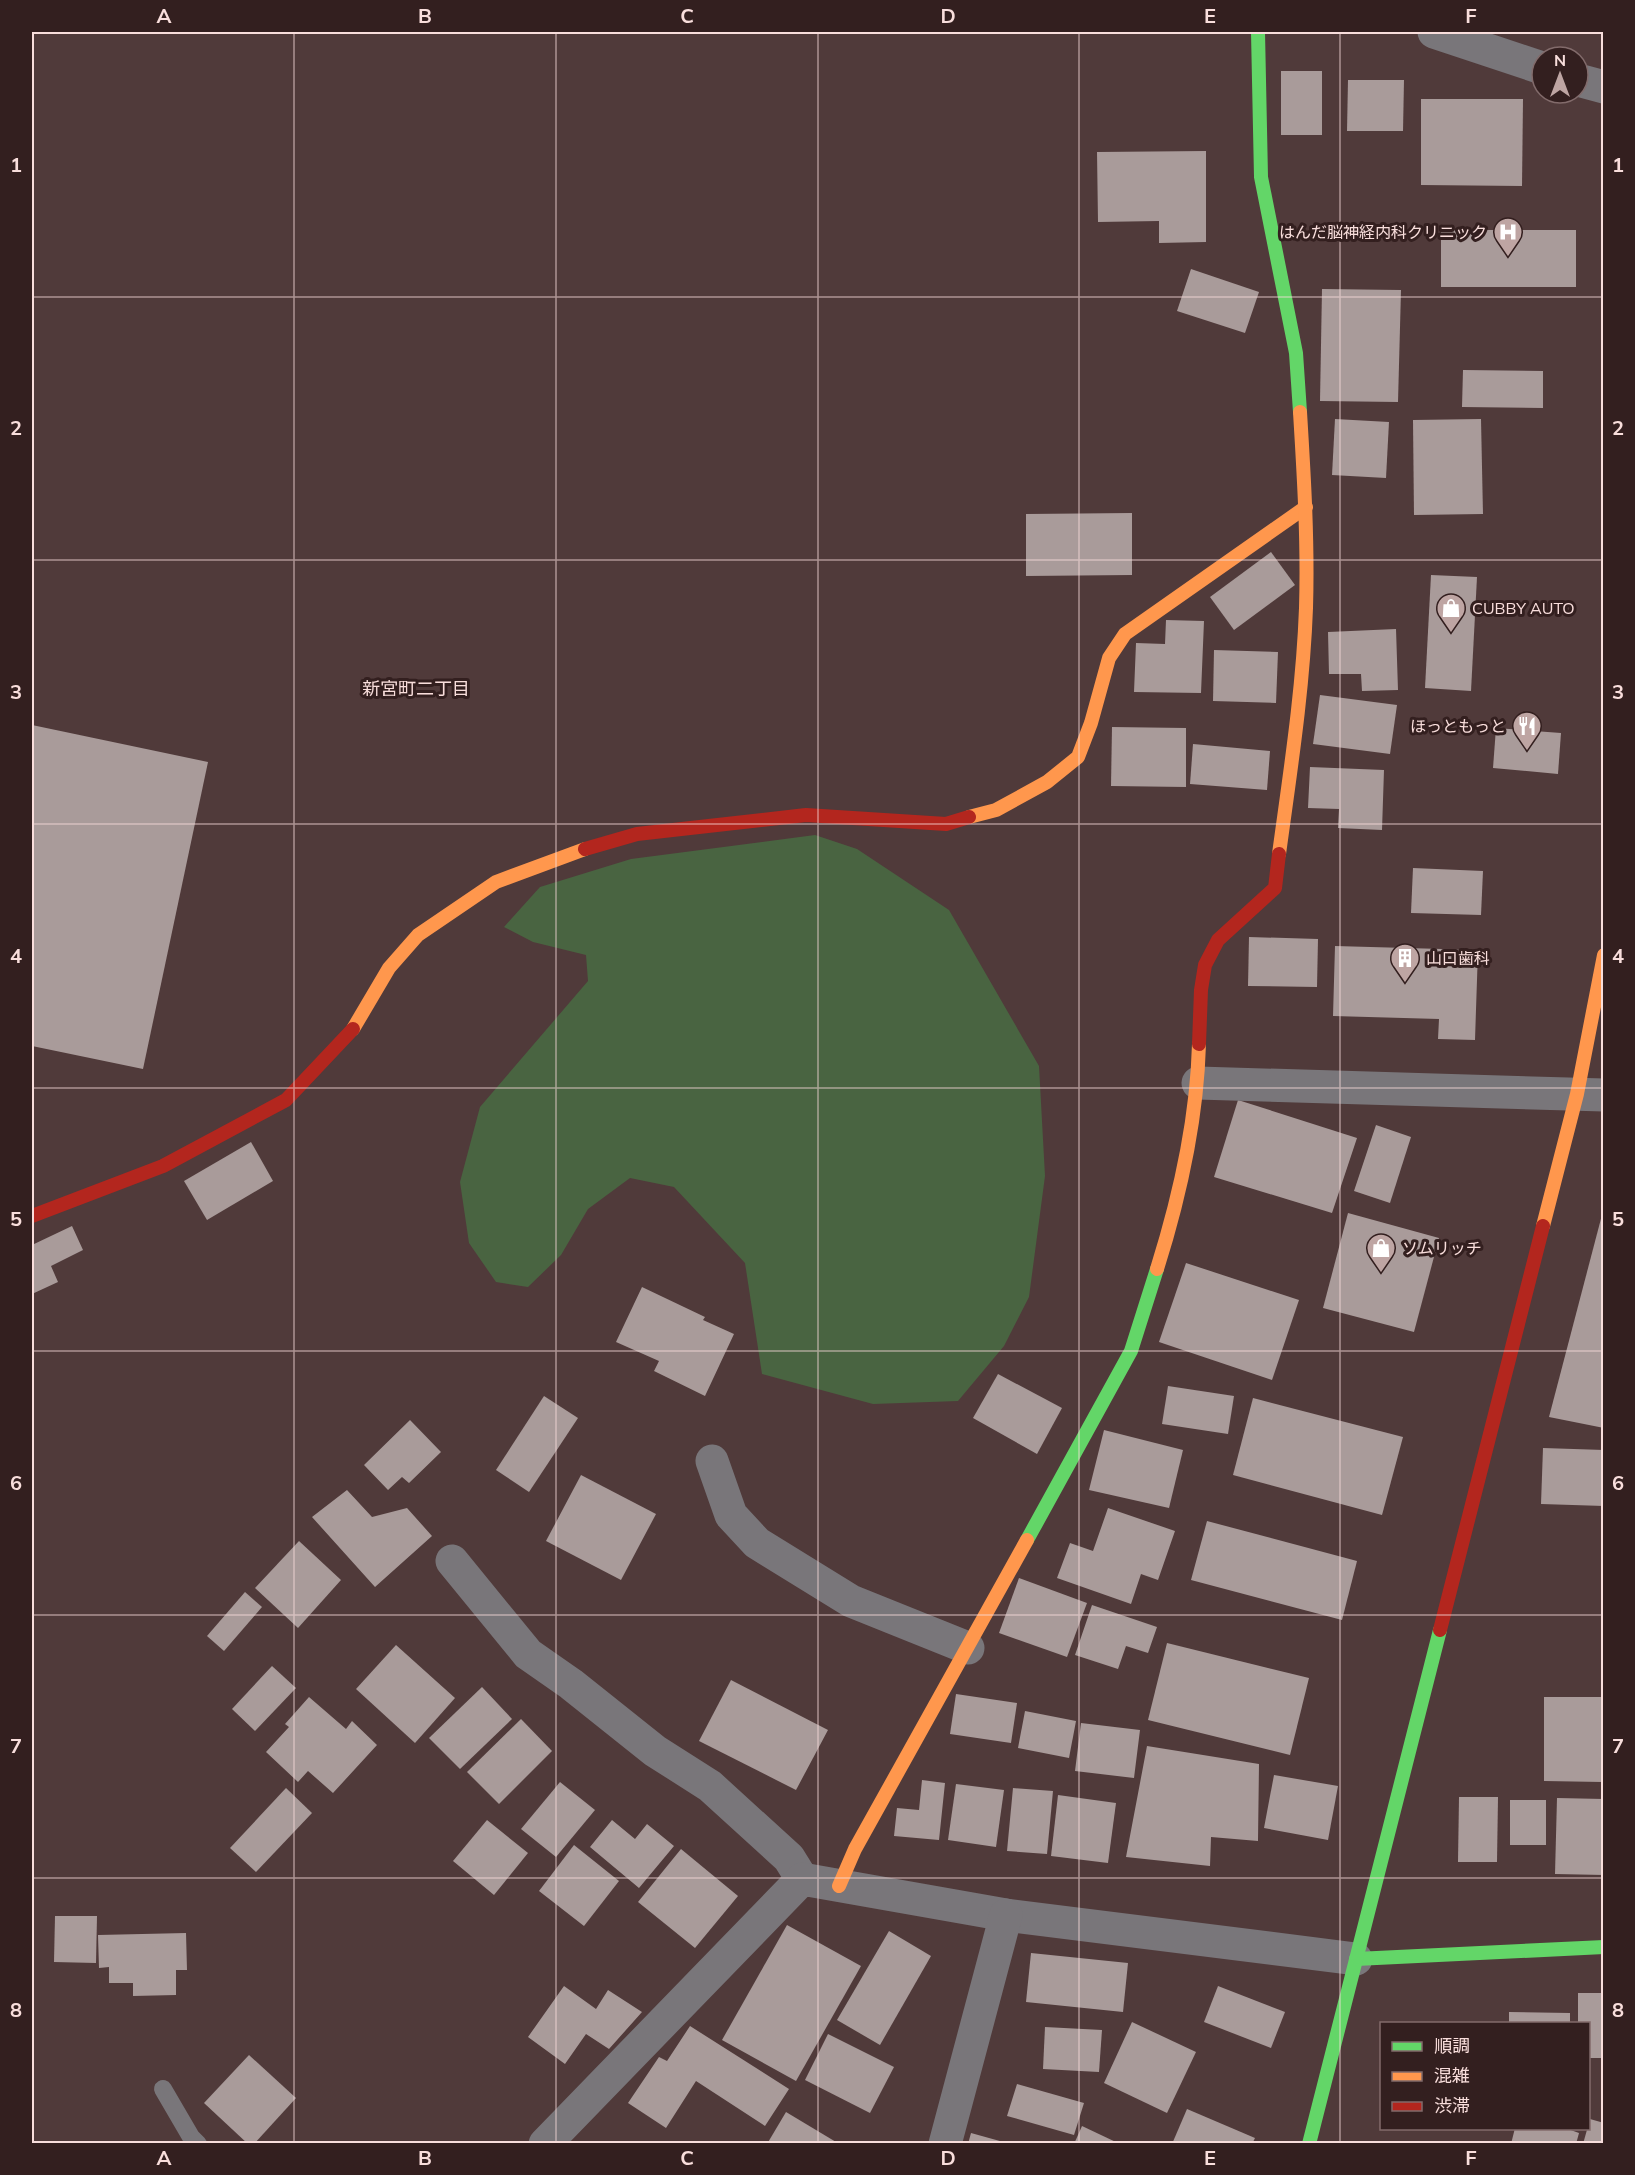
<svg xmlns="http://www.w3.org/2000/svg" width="1635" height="2175" viewBox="0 0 1635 2175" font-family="Mulish,'Noto Sans JP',sans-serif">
<rect width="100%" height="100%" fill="#503a3a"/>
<polygon fill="#496441" points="815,835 857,849 949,910 1039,1066 1045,1176 1029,1297 1004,1346 958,1401 873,1404 762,1374 745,1263 674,1187 630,1178 588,1209 561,1255 528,1287 496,1282 469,1243 460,1182 480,1107 588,981 586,955 533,942 504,927 540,887 631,859"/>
<g fill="#a99b9a">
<rect x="1281" y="71" width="41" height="64"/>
<polygon points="1348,80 1404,80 1403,131 1347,131"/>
<polygon points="1421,99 1523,99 1522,186 1421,185"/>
<polygon points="1206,151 1206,242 1159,243 1159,221 1098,222 1097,152"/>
<rect x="1441" y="230" width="135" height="57"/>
<polygon points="1191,269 1259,292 1245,333 1177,311"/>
<polygon points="1322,289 1401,290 1398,402 1320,401"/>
<polygon points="1463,370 1543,371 1543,408 1462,407"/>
<polygon points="1335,419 1389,422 1386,478 1332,475"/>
<polygon points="1481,419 1483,514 1414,515 1413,420"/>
<polygon points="1132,513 1132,575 1026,576 1026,514"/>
<polygon points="1271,552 1295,585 1234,630 1210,597"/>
<polygon points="1431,575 1477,577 1471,691 1425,688"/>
<polygon points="1166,620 1204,621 1201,693 1134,692 1136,643 1165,644"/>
<polygon points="1396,629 1398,690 1362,691 1361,674 1329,674 1328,632"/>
<polygon points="1214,650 1278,652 1276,703 1213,701"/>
<polygon points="1320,695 1397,705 1390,754 1313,744"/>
<polygon points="32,725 208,762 143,1069 32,1046"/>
<polygon points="1112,727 1186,728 1186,787 1111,786"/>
<polygon points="1496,728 1561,733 1558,774 1493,768"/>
<polygon points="1193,744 1270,751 1267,790 1190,784"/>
<polygon points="1310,767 1384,770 1382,830 1338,828 1339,809 1308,808"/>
<polygon points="1413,868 1483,871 1481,915 1411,913"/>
<polygon points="1249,937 1318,939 1317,987 1248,986"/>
<polygon points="1335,946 1478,950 1475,1040 1438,1039 1439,1019 1333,1016"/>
<polygon points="1238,1100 1357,1138 1332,1213 1214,1177"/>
<polygon points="1376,1125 1411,1137 1390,1203 1354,1191"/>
<polygon points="251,1142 273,1181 207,1220 184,1181"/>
<polygon points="1603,1211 1604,1211 1604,1428 1549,1417"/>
<polygon points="1348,1213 1439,1238 1414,1332 1323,1308"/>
<polygon points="72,1226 83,1250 51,1266 58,1282 32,1294 32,1245"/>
<polygon points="1186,1263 1299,1300 1272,1380 1159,1342"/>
<polygon points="642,1287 705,1317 703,1320 734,1334 705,1396 654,1371 659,1361 616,1342"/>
<polygon points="998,1374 1062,1408 1037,1454 973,1418"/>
<polygon points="1168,1386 1234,1396 1228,1434 1162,1424"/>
<polygon points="544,1396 578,1418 529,1492 496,1470"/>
<polygon points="1253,1398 1403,1437 1382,1515 1233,1475"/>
<polygon points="410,1420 441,1452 409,1483 402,1477 388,1490 364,1465"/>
<polygon points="1104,1430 1183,1450 1169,1508 1089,1490"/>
<polygon points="1543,1448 1604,1450 1604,1506 1541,1504"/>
<polygon points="581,1475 656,1514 621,1580 546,1541"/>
<polygon points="347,1490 372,1517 407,1508 432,1536 375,1587 312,1517"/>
<polygon points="1108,1508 1175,1531 1158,1580 1141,1574 1131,1604 1057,1578 1070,1543 1093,1551"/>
<polygon points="1207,1521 1357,1561 1342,1620 1191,1580"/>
<polygon points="299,1541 341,1580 298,1628 255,1588"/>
<polygon points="1019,1578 1087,1603 1067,1657 999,1633"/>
<polygon points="245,1592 262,1607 224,1651 207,1636"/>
<polygon points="1092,1605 1157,1627 1148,1653 1126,1646 1118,1669 1075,1655"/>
<polygon points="1167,1643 1309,1678 1290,1755 1148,1720"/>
<polygon points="396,1645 455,1698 415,1743 356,1689"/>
<polygon points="272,1666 296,1688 255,1731 232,1709"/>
<polygon points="731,1680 828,1730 796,1790 699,1741"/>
<polygon points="482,1687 512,1719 460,1769 429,1738"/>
<polygon points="956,1694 1017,1703 1011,1743 950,1734"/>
<polygon points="309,1697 346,1729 352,1721 377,1745 333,1793 308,1771 298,1782 266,1752 289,1727 285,1724"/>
<polygon points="1544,1697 1603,1697 1602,1782 1544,1781"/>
<polygon points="1025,1711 1076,1721 1069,1758 1018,1748"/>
<polygon points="521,1719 552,1751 499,1804 467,1772"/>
<polygon points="1081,1723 1140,1730 1134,1778 1075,1771"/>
<polygon points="1147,1746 1259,1764 1258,1841 1211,1837 1210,1866 1126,1857"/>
<polygon points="1274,1775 1338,1786 1328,1840 1264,1828"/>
<polygon points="922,1780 945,1783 939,1840 894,1836 897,1808 919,1810"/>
<polygon points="560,1782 595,1810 556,1857 521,1829"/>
<polygon points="956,1784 1004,1790 996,1847 948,1840"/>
<polygon points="286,1788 312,1813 256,1872 230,1848"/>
<polygon points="1013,1788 1053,1791 1047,1854 1007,1851"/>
<polygon points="1058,1795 1116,1803 1108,1863 1051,1856"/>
<polygon points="1459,1797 1498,1797 1497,1862 1458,1862"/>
<polygon points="1557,1798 1604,1799 1604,1875 1555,1874"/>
<rect x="1510" y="1800" width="36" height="45"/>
<polygon points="487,1820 528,1853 494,1895 453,1861"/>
<polygon points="612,1820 635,1839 647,1824 674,1846 639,1888 590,1847"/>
<polygon points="574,1845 619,1881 584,1926 539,1891"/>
<polygon points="681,1849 738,1896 695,1948 638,1902"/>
<polygon points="55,1916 97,1916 96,1963 54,1962"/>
<polygon points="787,1925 861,1966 796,2081 722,2040"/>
<polygon points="889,1931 931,1956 880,2045 837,2020"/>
<polygon points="186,1933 187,1970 176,1970 176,1995 133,1996 133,1983 109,1983 109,1967 99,1968 98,1935"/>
<polygon points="1031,1953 1128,1963 1123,2012 1026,2002"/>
<polygon points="564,1986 596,2009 608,1990 642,2012 609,2049 586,2034 565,2064 528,2037"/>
<polygon points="1218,1986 1285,2012 1271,2048 1204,2022"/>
<polygon points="1578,1993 1604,1993 1604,2058 1588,2058 1588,2024 1578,2024"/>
<polygon points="1509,2012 1570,2013 1570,2024 1509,2024"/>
<polygon points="1132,2022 1196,2052 1167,2113 1104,2083"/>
<polygon points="690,2026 789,2089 765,2126 696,2081 666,2128 628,2103 659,2057 667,2061"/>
<polygon points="1045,2027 1102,2030 1099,2072 1043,2069"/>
<polygon points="828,2034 894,2067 870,2113 805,2080"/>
<polygon points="249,2055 296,2098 254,2144 248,2144 204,2103"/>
<polygon points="1017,2084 1084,2103 1074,2135 1007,2116"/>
<polygon points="1187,2109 1255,2138 1252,2144 1172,2144"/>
<polygon points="786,2112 836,2142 835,2144 767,2144"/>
<polygon points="1590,2119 1604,2123 1604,2144 1583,2144"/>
<polygon points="1082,2126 1120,2144 1074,2144"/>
<polygon points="1515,2128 1565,2128 1579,2133 1576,2144 1511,2144"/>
<polygon points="971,2133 1007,2143 1007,2144 968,2144"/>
</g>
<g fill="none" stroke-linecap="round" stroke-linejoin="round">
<polyline stroke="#79767a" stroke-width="18" points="163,2089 191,2137 198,2144"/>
<g stroke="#79767a" stroke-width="33">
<polyline points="1434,32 1542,68"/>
<polyline points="1578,80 1604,87"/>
<polyline points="1198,1083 1604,1095"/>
<polyline points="712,1461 731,1515 757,1543 851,1601 968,1648"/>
<polyline points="452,1561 528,1654 571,1684 655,1751 710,1786 789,1858 802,1879"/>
<polyline points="545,2144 802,1879 1006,1915 1356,1959"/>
<polyline points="945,2144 1006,1915"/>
</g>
<g stroke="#63d668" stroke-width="14">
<polyline points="1258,32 1261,177 1296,353 1300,412"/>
<polyline points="1027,1540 1131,1351 1157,1269"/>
<polyline points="1356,1959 1604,1947"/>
<polyline points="1309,2144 1440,1630"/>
</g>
<g stroke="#ff974d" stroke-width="14">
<polyline points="969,817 996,810 1047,782 1078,757 1091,723 1109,658 1125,634 1306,507"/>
<path d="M1279,854c11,-81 24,-163 27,-246 2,-65 -2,-131 -6,-196"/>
<polyline points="353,1029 389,968 418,935 496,882 585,849"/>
<polyline points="1543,1226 1577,1094 1604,955"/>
<path d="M1157,1269c23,-73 40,-148 42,-225"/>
<polyline points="839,1886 855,1849 1027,1540"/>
</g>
<g stroke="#b3261e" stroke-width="14">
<polyline points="585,849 637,834 806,815 946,824 969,817"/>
<polyline points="1199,1044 1201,990 1205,965 1218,940 1275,888 1279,854"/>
<polyline points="32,1216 163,1166 286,1100 353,1029"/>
<polyline points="1440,1630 1543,1226"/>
</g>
</g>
<path fill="none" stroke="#f9dedc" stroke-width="1.5" stroke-opacity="0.55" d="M294,32v2112M556,32v2112M818,32v2112M1079,32v2112M1340,32v2112M32,297h1572M32,560h1572M32,824h1572M32,1088h1572M32,1351h1572M32,1615h1572M32,1878h1572"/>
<defs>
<g id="hospital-pin" transform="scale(1.5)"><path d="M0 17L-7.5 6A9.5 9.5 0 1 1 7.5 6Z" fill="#bea5a3" stroke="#331f1f"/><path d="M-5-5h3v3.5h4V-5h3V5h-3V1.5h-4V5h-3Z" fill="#fff"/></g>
<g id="shop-pin" transform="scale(1.5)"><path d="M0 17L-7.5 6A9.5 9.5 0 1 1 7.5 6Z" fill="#bea5a3" stroke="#331f1f"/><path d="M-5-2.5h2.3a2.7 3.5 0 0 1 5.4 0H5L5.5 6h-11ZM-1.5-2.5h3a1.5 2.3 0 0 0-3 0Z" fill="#fff"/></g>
<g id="restaurant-pin" transform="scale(1.5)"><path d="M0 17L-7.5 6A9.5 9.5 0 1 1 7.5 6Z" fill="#bea5a3" stroke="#331f1f"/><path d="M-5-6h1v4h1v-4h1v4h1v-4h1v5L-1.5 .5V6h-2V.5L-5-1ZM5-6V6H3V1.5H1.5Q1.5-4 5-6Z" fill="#fff"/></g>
<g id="building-pin" transform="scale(1.5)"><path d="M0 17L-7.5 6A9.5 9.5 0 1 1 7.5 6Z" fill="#bea5a3" stroke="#331f1f"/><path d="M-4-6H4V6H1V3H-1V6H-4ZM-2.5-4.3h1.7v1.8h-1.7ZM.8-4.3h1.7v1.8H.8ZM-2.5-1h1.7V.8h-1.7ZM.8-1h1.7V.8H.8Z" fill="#fff"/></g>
</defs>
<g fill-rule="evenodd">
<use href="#hospital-pin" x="1508" y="232"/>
<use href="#shop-pin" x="1451" y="608"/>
<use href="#restaurant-pin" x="1527" y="726"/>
<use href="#building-pin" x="1405" y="958"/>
<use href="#shop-pin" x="1381" y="1248"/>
</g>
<g text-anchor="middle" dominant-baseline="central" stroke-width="6" stroke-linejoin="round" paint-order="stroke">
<g font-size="16" fill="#f9dedc" stroke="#331f1f" text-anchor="start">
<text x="1487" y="232" text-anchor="end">はんだ脳神経内科クリニック</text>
<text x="1472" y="608">CUBBY AUTO</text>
<text x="1506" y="726" text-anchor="end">ほっともっと</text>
<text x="1426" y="958">山口歯科</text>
<text x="1402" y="1248">ソムリッチ</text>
</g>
<g font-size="18" fill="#f9dedc" stroke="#331f1f">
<text x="416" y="688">新宮町二丁目</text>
</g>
</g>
<rect width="1635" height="2175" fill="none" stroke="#331f1f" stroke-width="66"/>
<rect x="1380" y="2022" width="210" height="108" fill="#331f1f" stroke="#826b6b" stroke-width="1.5"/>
<rect x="1392" y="2042" width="30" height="9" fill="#63d668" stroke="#826b6b" stroke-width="1.5"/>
<text x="1434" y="2052" font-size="18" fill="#f9dedc">順調</text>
<rect x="1392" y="2072" width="30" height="9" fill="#ff974d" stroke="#826b6b" stroke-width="1.5"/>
<text x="1434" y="2082" font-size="18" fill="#f9dedc">混雑</text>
<rect x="1392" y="2102" width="30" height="9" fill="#b3261e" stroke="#826b6b" stroke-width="1.5"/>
<text x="1434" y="2112" font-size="18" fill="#f9dedc">渋滞</text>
<g transform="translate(1560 75)"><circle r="28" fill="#331f1f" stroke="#826b6b" stroke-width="1.5"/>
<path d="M0-4.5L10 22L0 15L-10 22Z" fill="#bea5a3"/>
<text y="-9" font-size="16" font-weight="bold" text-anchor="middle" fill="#f9dedc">N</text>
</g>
<rect x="33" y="33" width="1569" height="2109" fill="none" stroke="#f9dedc" stroke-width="2"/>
<g font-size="20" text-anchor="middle" font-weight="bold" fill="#f9dedc">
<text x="164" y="23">A</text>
<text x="425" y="23">B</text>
<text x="687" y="23">C</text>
<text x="948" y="23">D</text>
<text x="1210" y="23">E</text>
<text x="1471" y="23">F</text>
<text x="16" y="172">1</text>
<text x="1618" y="172">1</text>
<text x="16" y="435">2</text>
<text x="1618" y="435">2</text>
<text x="16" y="699">3</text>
<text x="1618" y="699">3</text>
<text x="16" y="963">4</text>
<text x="1618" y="963">4</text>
<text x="16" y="1226">5</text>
<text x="1618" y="1226">5</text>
<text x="16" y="1490">6</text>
<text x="1618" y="1490">6</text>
<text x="16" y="1753">7</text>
<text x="1618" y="1753">7</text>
<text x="16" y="2017">8</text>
<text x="1618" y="2017">8</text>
<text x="164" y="2165">A</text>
<text x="425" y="2165">B</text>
<text x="687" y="2165">C</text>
<text x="948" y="2165">D</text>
<text x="1210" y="2165">E</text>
<text x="1471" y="2165">F</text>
</g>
</svg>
